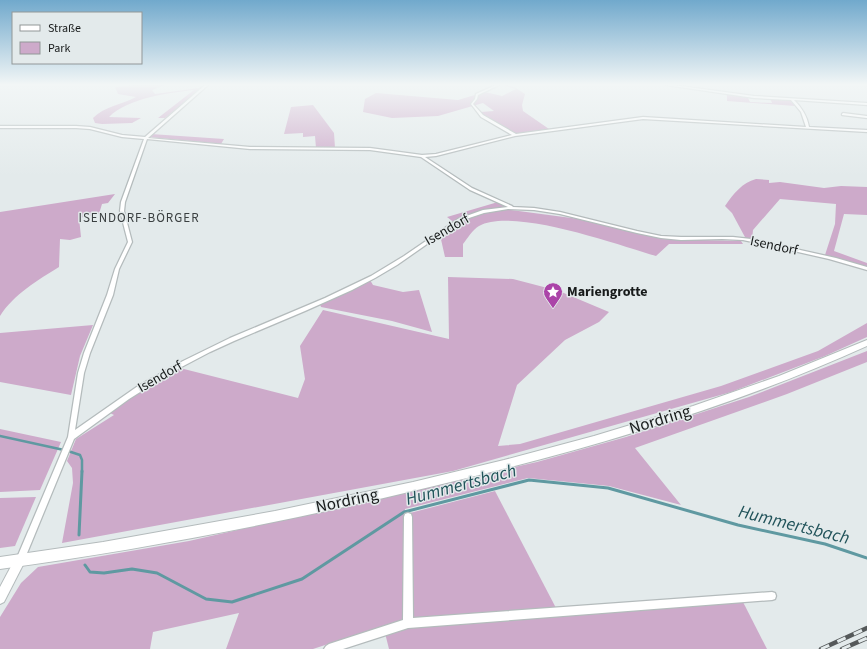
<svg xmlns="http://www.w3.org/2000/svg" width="867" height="649" viewBox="0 0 867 649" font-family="'Source Sans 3',sans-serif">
<rect width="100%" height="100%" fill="#e3eaeb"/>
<g fill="#cdaaca">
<path d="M134,85h31l-13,5 3,4 44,-6 4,-3h3l-41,33h-7l36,-28c-26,3 -66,8 -85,27l32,1 -9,5 -30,1 -7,-1 -2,-5c12,-12 28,-13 43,-21l-18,-3 -3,-7z"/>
<path d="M503,85c9,0 15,4 22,9l-3,11 1,6 26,18 -34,5 -30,-16 -5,-6 14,-1 -11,-8 -45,13 -46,2 -29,-6 2,-13 11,-6 82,7 27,-8 17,4 14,-7z"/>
<polygon points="727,93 747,96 750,102 772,103 770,98 789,99 795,106 727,101"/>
<polygon points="313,105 334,133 335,148 316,148 315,136 303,137 303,133 284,134 291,107"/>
<polygon points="151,134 224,139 221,144 149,137"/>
<path d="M756,179l13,1v3l11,-1 44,6 17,-2 26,1v28l-23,-1 -10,37 33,12v8l-5,-3 -1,-3 -36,-10 10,-31 1,-20 -56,-5 -27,31 -1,10 -6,-1 -14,-26 -7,-7c9,-13 17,-23 31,-27z"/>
<path d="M115,194l-7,9 -6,1 -3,10 -20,4 2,19 -11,3 -10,-1 -1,28c-21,13 -45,27 -59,49v-104z"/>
<path d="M498,202l13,8 68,9 83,20 79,2 2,3h-74l-13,12c-38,-11 -143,-49 -177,-30 -6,3 -12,13 -16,18v13h-18l-5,-22 16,-11 -9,-7z"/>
<polygon points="448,277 513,279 559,291 609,312 599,322 565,340 517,385 498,446 520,444 721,386 818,351 867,323 867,337 825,356 731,392 453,471 62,543 73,483 72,468 67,461 76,439 114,415 110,413 136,392 176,367 298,398 305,379 300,346 323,310 449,339"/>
<polygon points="370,280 373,285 403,292 419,290 432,332 392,321 321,307 320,304"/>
<polygon points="93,325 80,356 71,395 0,382 0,333"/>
<polygon points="867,351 867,362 787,394 635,448 681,505 609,486 528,478 405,509 404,619 313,649 226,649 239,613 153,632 150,649 0,649 0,617 21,583 38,567 189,541 537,462 626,437 749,397"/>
<polygon points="0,429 61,442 40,490 0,492"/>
<polygon points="495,491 556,608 411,620 410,513"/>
<polygon points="36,497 15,546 0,548 0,498"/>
<polygon points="743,602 767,649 389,649 385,633 411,626"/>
</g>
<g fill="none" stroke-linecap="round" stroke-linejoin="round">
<g stroke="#5f99a1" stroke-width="2.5">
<polyline points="0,436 64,450"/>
<polyline points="68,451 80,455 82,460 82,472"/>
</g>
<g stroke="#5f99a1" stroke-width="3">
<polyline points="79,535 82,471"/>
<polyline points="85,565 90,572 104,573 132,569 157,573 206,599 232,602 302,579 404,512 529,480 608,488 738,525 825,544 867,558"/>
</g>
<g stroke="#b4bbbc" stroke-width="2.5">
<g id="minor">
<path d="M205,85h3l-60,53 102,9 120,1 52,7 14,-1 76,-19 -31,-18 -10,-13 4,-5 1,-5 20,-9h3l-21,10 -1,4 -4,5 10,11 33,19 127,-17 163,10 -5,-15 -10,-12 -37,-2 -88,-13h7l81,11 113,7v2l-73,-5c8,8 13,16 15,27l58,3v2l-224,-13 -128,17 -79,20 -11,1 47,31 40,18 1,1 21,1 26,4 77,19 24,5 20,1h52l18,2 85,19 31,9v3l-38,-11 -62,-14 -24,-5 -21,-1 -41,1 -20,-2 -24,-5 -77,-19 -26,-4 -26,-1 -24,4 -24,8 -63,44 -22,13 -23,12 -47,21 -71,30 -24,11 -38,20 -43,27 -55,40 -51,124 -3,1 -3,-1 -1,-3 52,-123 10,-64 6,-20 23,-58 8,-26 13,-27 -8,-31 1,-9 23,-63 -22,-2 -32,-8 -14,-1h-76v-2h76l14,1 32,8 23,2zM147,139l103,10 120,1 51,7 49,33 38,17 -25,3 -25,9 -54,37 -33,20 -46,22 -95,40 -47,23 -45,25 -63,44 9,-57 6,-20 23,-58 6,-26 13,-27 -8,-31 1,-9z"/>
<polygon points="843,113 867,116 867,118 842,115 842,114"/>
<polygon points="408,513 411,514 412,517 413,618 772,592 775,593 776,596 775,599 772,600 408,628 343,649 324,649 326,646 329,644 403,620 404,517 405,514"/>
</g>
</g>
<g stroke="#b4bbbc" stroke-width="2">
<polygon id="tertiary" points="20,556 24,557 25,561 4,602 0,604 0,587 16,557"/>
</g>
<g stroke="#b4bbbc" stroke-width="2">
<path id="primary" d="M867,340v6c-139,63 -285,105 -433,140 -143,35 -288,63 -434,83v-12l103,-15 172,-31 138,-29 91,-22 90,-24 99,-30 86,-30z"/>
</g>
<use href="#minor" fill="#fff" fill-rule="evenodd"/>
<use href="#tertiary" fill="#fff" fill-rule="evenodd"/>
<use href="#primary" fill="#fff" fill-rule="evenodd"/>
<g stroke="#55595a" stroke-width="4.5">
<g id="rail">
<polyline points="821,649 867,628"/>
<polyline points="842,649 867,638"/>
</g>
</g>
<use href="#rail" stroke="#e3eaeb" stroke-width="3" stroke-dasharray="9" stroke-linecap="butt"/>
</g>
<linearGradient id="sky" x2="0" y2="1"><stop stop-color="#71a9cc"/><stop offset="0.48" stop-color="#f2f6f6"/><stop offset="1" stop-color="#f2f6f6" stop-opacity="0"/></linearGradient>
<rect width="867" height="176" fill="url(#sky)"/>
<defs>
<g id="sight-pin" transform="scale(1)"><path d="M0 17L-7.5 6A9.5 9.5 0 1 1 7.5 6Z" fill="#ab44a8" stroke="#e3eaeb"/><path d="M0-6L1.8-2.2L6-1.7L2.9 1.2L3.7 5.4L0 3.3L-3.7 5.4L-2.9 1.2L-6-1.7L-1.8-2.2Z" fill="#fff"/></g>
</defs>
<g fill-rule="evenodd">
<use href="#sight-pin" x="553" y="292"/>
</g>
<g text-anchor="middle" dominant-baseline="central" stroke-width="3" stroke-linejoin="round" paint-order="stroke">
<g font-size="13" letter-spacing="1" fill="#3b4041" stroke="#e3eaeb">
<text x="139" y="218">ISENDORF-BÖRGER</text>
</g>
<g font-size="14" fill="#181b1b" stroke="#e3eaeb">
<text transform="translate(447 230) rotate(-30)">Isendorf</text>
<text transform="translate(774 246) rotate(12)">Isendorf</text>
<text transform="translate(160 377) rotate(-30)">Isendorf</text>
</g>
<g font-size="14" font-weight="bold" fill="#181b1b" stroke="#e3eaeb" text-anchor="start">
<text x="567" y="292">Mariengrotte</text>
</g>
<g font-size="17" fill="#181b1b" stroke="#e3eaeb">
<text transform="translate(660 420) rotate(-17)">Nordring</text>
<text transform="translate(347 501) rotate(-12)">Nordring</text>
</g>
<g font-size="18" font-style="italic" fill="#21535a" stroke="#e3eaeb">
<text transform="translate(461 485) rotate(-15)">Hummertsbach</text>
<text transform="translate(794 525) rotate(14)">Hummertsbach</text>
</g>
</g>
<rect x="12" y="12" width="130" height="52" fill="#e3eaeb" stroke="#929798"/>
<rect x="20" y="25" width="20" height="6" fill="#ffffff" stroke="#929798"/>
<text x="48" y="32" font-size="12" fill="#181b1b">Straße</text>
<rect x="20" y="42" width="20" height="12" fill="#cdaaca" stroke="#929798"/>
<text x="48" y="52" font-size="12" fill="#181b1b">Park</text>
</svg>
